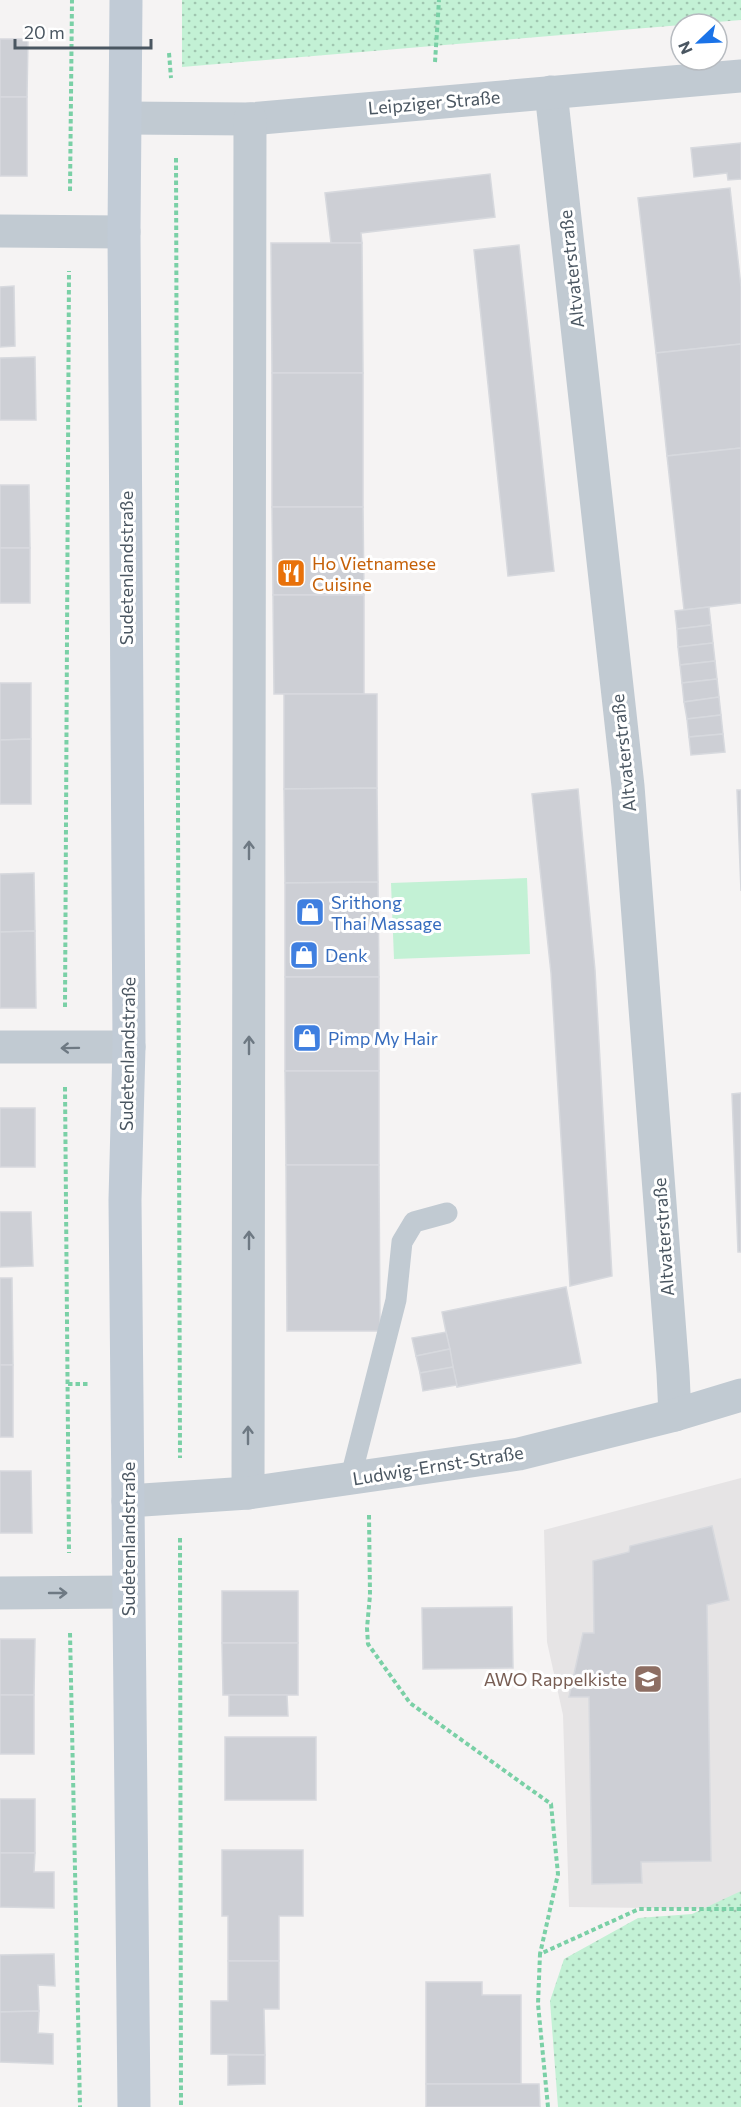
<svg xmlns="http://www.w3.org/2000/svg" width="741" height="2107" viewBox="0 0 741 2107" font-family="Commissioner,sans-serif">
<defs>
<pattern id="park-dots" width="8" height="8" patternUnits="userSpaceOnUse" patternTransform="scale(1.5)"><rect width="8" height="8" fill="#c3f1d5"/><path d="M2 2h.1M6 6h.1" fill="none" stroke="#a0c6b0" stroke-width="1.8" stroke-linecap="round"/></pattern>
</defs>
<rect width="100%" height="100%" fill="#f5f3f3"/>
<polygon fill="#e6e4e5" points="741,1478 741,1899 725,1909 569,1907 563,1715 547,1642 544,1530"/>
<polygon fill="#c3f1d5" points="527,878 530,954 394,959 391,883"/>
<g fill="url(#park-dots)">
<polygon points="182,0 741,0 741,20 182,67"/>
<polygon points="741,1891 741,2107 558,2107 550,2001 564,1959 638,1918 692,1914"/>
</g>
<g fill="#cdcfd5" stroke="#d7d9de" stroke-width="1.5">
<polygon points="0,39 28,39 27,97 0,97"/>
<rect x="0" y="97" width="27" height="79"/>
<polygon points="741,143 741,179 728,180 727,173 694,177 691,148"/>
<polygon points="490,174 495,217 361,233 362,243 331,243 325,193"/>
<polygon points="730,188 741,287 741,344 656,353 638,198"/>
<polygon points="271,243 362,243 363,373 272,373"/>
<polygon points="519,245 554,571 508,576 474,250"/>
<polygon points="14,286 15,346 0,347 0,287"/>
<polygon points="741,344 741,448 667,456 656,353"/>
<polygon points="35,357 36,420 0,420 0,358"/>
<rect x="272" y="373" width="91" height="134"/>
<polygon points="741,448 741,603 684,610 667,456"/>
<polygon points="0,485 29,485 30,548 0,548"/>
<polygon points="272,507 363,507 364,595 273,595"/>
<rect x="0" y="548" width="30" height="55"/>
<polygon points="273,595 364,595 364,694 274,694"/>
<polygon points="709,607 711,625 677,629 675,611"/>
<polygon points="711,625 713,643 678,647 677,629"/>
<polygon points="713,643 715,661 680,665 678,647"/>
<polygon points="715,661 717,679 682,683 680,665"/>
<polygon points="717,679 719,697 684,702 682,683"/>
<polygon points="0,683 31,683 31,739 0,740"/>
<polygon points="284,694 377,694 377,788 284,789"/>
<polygon points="719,697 721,715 687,719 684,702"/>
<polygon points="721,715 723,734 689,737 687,719"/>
<polygon points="723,734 725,752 691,755 689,737"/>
<polygon points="31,739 31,804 0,804 0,740"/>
<polygon points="377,788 378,882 285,883 284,789"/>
<polygon points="578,789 595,970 612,1276 570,1286 551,973 532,794"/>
<polygon points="737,790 741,790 741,891"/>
<polygon points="34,873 35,931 0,932 0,874"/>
<polygon points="378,882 379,977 285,977 285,883"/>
<polygon points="35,931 36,1008 0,1008 0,932"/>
<rect x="285" y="977" width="94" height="94"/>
<polygon points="285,1071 379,1071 379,1165 286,1165"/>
<polygon points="741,1093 741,1252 738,1252 732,1094"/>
<rect x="0" y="1108" width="35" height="59"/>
<polygon points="286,1165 379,1165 380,1331 287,1331"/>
<polygon points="0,1212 31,1212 33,1266 0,1267"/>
<polygon points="0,1278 12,1278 13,1365 0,1365"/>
<polygon points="566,1287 581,1363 457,1387 442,1312"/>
<polygon points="446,1332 450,1349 416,1356 412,1338"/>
<polygon points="450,1349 453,1367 420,1373 416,1356"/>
<rect x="0" y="1365" width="13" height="72"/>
<polygon points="453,1367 457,1385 423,1391 420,1373"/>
<polygon points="0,1471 31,1471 32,1533 0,1533"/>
<polygon points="712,1526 729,1600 707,1605 711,1861 641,1862 642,1883 592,1884 589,1697 569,1697 583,1633 594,1633 593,1561 629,1552 630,1546"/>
<rect x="222" y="1591" width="76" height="52"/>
<polygon points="512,1607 513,1668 423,1669 422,1608"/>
<polygon points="0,1639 35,1639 34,1695 0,1695"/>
<polygon points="222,1643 298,1643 298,1695 223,1695"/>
<rect x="0" y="1695" width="34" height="59"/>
<polygon points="229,1695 287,1695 288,1716 229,1716"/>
<rect x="225" y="1737" width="91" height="63"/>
<rect x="0" y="1799" width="35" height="54"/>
<polygon points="222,1850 303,1850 303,1916 279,1916 279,1961 228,1961 228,1916 222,1916"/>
<polygon points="0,1853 35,1853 34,1872 54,1872 54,1908 0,1907"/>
<polygon points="54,1954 55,1986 38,1985 39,2011 0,2012 0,1955"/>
<polygon points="228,1961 279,1961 279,2009 264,2009 265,2055 211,2054 211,2001 228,2001"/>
<polygon points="426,1982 482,1982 482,1995 521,1995 521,2084 426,2084"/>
<polygon points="39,2011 38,2033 53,2034 53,2064 0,2062 0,2012"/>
<polygon points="228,2055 265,2055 265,2084 228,2085"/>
<polygon points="426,2084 539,2084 540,2107 426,2107"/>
</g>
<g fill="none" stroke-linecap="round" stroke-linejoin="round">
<g stroke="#7ad0a6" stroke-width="4" stroke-dasharray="4.5 3" stroke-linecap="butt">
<polyline points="169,53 171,78"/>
<polyline points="435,62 439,0"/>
<polyline points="176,158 180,1458"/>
<polyline points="70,191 72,0"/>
<polyline points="65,1007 69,271"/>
<polyline points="65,1087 69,1553"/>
<polyline points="68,1384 88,1384"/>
<polyline points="369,1515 370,1595 367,1628 368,1644 410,1703 551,1804 558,1874 540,1954"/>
<polyline points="180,1538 181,2107"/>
<polyline points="70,1633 80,2107"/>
<polyline points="548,2107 538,2004 540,1954 639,1909 741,1909"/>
</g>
<polyline stroke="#c1cad2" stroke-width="21" points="350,1480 396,1300 402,1242 414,1222 447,1213"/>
<g stroke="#c1cad2" stroke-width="33">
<polyline points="551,92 628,786 673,1373 675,1415"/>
<polyline points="126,118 250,119 741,76"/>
<polyline points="0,231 124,232"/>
<polyline points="0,1047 129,1047"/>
<polyline points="248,1493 250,119"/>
<polyline points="128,1501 248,1493 519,1454 675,1415 741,1395"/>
<polyline points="0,1593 128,1592"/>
</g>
<polyline stroke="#c1cbd6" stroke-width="33" points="126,0 124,232 129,1047 125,1200 134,2107"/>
</g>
<defs><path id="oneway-shaft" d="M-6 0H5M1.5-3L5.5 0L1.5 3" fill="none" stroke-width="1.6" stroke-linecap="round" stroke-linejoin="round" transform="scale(1.5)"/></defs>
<g stroke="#6e7983">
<use href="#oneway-shaft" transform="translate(249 850) rotate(-90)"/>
<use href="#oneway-shaft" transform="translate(249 1045) rotate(-90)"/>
<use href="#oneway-shaft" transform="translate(70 1048) rotate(179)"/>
<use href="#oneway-shaft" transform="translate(249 1240) rotate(-90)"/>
<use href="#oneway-shaft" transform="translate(248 1435) rotate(-90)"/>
<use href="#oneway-shaft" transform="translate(58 1593)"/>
</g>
<defs>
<g id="restaurant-square" transform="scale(1.5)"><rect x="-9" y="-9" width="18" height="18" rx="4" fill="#e8710a" stroke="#fff"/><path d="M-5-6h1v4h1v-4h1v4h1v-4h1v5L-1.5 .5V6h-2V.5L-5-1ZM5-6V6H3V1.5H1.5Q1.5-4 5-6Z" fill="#fff"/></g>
<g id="shop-square" transform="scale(1.5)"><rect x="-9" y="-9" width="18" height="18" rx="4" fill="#3f7fe0" stroke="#fff"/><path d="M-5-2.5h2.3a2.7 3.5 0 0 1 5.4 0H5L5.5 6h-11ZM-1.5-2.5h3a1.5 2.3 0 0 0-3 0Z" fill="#fff"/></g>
<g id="school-square" transform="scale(1.5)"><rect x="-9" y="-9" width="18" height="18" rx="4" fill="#8d6e63" stroke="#fff"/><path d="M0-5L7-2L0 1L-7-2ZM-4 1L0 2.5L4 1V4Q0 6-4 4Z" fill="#fff"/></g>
</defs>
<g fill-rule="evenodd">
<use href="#restaurant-square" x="291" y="573"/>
<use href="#shop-square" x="310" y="912"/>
<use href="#shop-square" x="304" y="955"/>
<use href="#shop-square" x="307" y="1038"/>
<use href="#school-square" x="648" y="1679"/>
</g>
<g text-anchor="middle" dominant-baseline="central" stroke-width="6" stroke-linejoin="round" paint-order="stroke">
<g font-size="18" fill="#4a5661" stroke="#fff">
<text transform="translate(434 102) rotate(-5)">Leipziger Straße</text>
<text transform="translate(571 269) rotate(-96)">Altvaterstraße</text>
<text transform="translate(126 568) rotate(-90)">Sudetenlandstraße</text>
<text transform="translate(623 753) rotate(-96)">Altvaterstraße</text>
<text transform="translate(127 1054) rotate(-89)">Sudetenlandstraße</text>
<text transform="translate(663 1237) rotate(-94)">Altvaterstraße</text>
<text transform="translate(438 1465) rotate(-9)">Ludwig-Ernst-Straße</text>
<text transform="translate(128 1539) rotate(-90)">Sudetenlandstraße</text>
</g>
<g font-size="18" fill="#c56008" stroke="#fff" text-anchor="start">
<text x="312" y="563">Ho Vietnamese<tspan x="312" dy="21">Cuisine</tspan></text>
</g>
<g font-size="18" fill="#366cbe" stroke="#fff" text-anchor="start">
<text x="331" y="902">Srithong<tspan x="331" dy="21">Thai Massage</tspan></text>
<text x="325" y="955">Denk</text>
<text x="328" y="1038">Pimp My Hair</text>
</g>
<g font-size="18" fill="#785e54" stroke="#fff" text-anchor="end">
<text x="627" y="1679">AWO Rappelkiste</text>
</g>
</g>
<g transform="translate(699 42) rotate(247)"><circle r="28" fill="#ffffff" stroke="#b7bbc0" stroke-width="1.5"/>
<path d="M0-4.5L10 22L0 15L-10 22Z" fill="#1a73e8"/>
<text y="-9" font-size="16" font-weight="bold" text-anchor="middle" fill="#4a5661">N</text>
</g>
<path d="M15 39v9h136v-9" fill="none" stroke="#4a5661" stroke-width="3"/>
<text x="24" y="39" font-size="18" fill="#4a5661" stroke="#ffffff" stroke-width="4.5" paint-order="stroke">20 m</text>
</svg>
